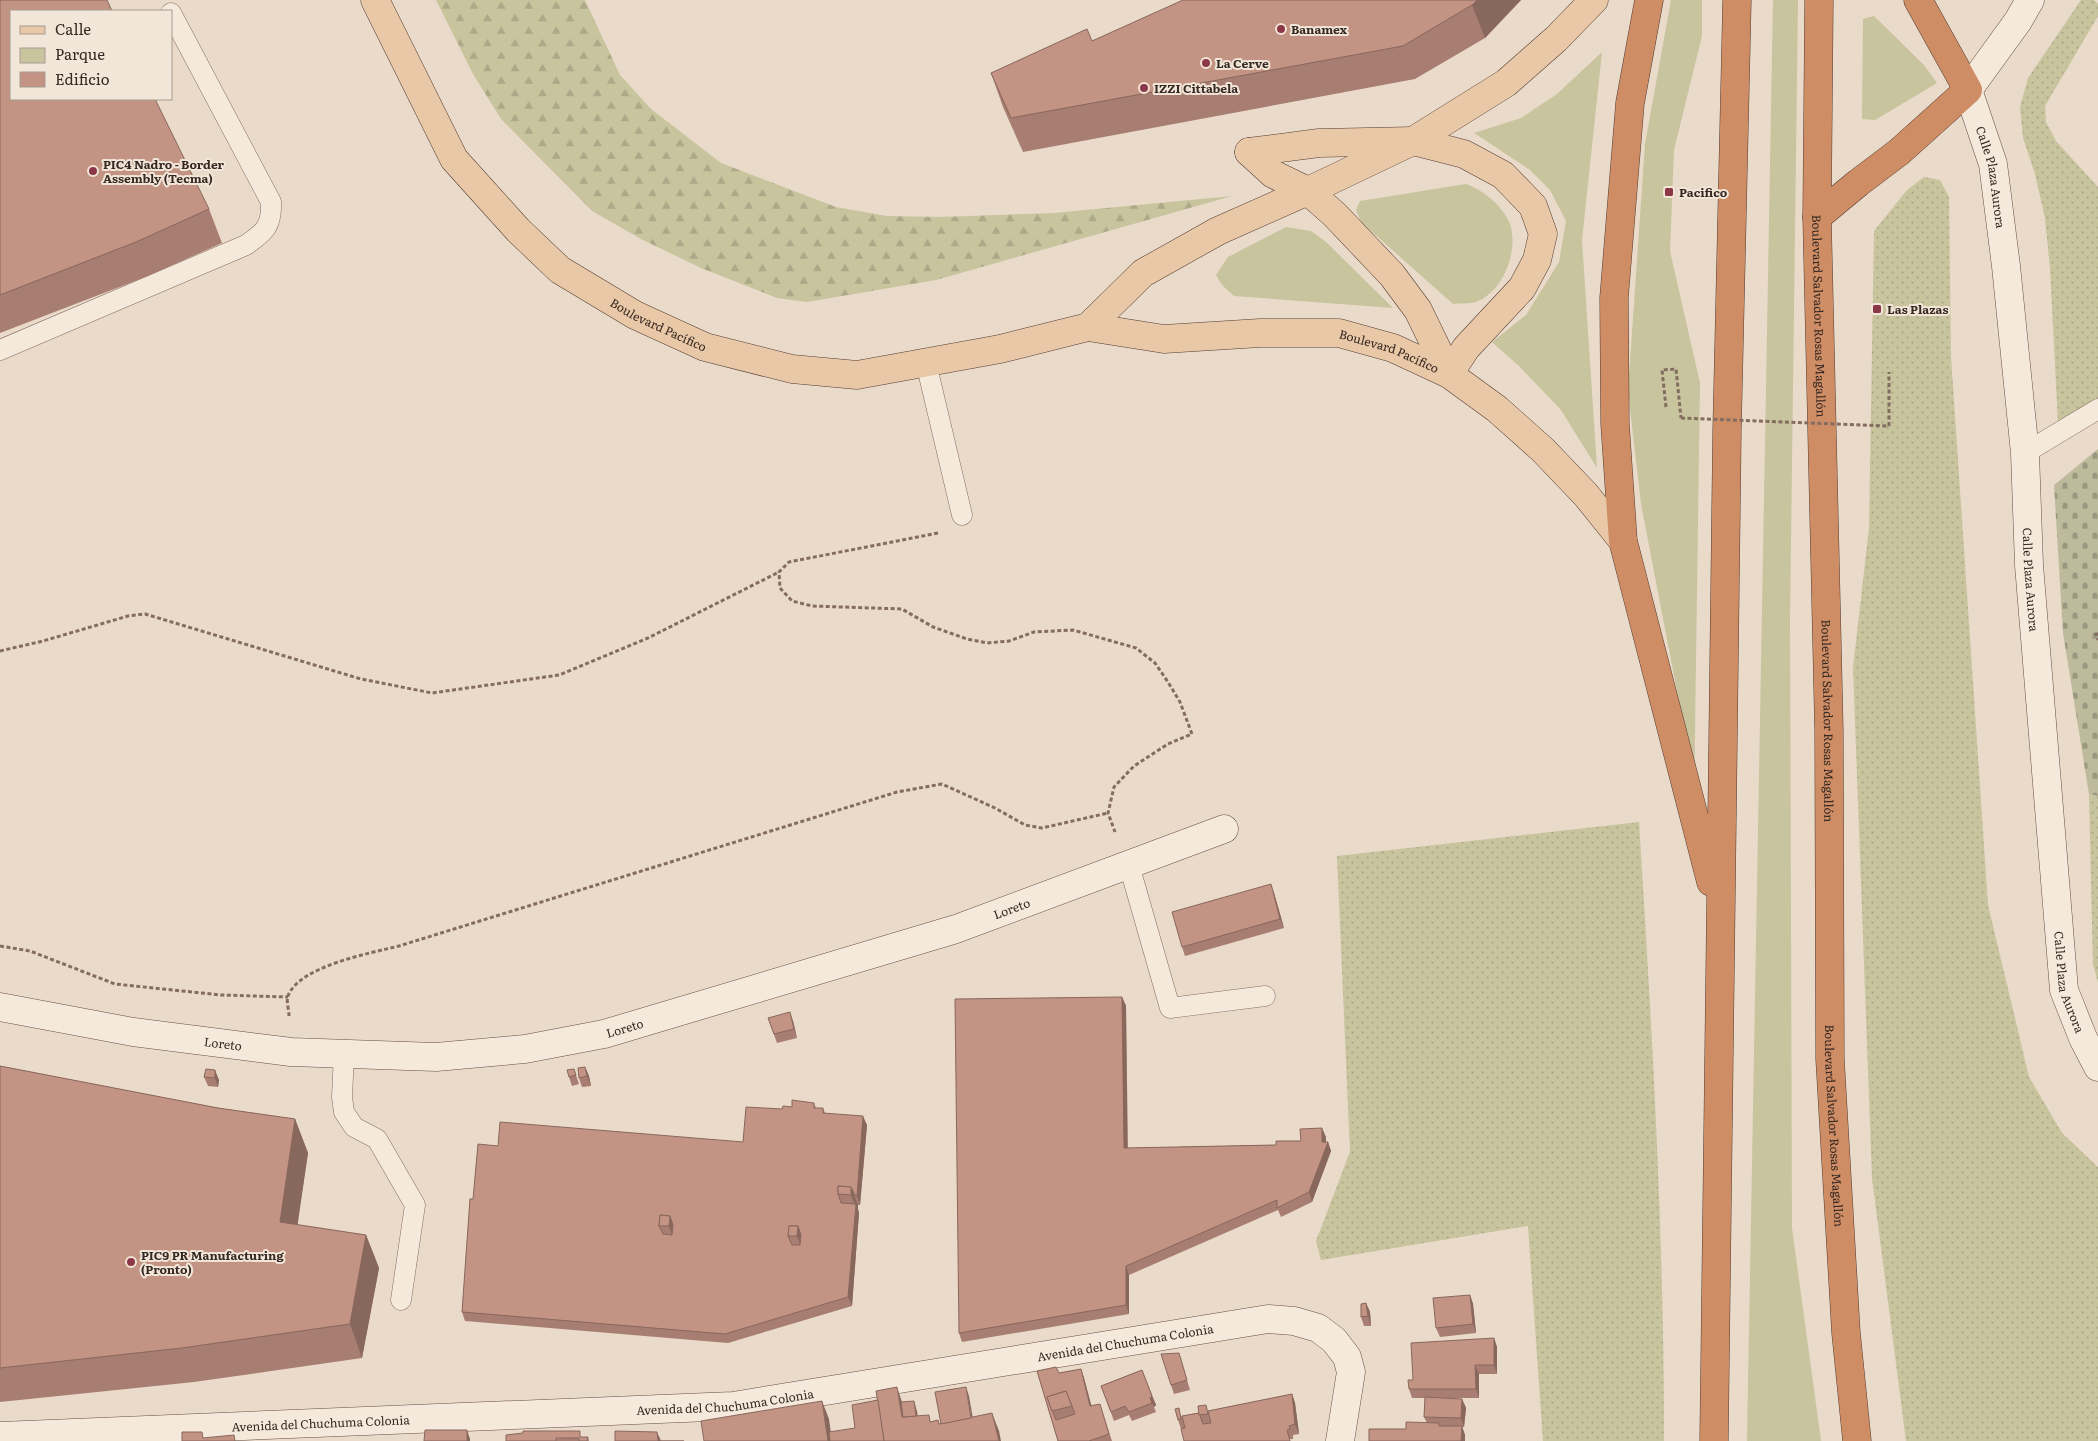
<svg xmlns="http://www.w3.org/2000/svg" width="2098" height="1441" viewBox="0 0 2098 1441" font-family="Literata,serif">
<defs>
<pattern id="grass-dots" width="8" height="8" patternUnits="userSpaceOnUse" patternTransform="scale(1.25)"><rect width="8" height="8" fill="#c7c49e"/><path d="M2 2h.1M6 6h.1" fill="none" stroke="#aca888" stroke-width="1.8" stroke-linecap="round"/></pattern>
<pattern id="forest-firs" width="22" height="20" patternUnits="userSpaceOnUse" patternTransform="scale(1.25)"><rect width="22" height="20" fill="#c7c49e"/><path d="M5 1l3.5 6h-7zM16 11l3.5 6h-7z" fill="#aca888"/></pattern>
<pattern id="cemetery-stones" width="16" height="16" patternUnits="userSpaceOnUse" patternTransform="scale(1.25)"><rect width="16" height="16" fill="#bdbb9c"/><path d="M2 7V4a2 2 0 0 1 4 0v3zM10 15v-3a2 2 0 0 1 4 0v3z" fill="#9a987f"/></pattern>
</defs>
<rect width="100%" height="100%" fill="#eadac9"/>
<g fill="url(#grass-dots)">
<polygon points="2081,0 2094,0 2098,4 2098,16 2045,106 2046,122 2056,141 2098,187 2098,398 2058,423 2050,268 2045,218 2035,174 2023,138 2020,107 2028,78"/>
<polygon points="1924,177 1940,180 1949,197 1951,357 1988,905 2029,1077 2062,1133 2098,1167 2098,1441 1906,1441 1872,1178 1853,668 1869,528 1874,231 1907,190"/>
<polygon points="2089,794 2098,796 2098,982 2093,965"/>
<path d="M1639,822c13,206 25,412 25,619h-121l-15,-215 -207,34 -5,-19 34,-89 -13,-296z"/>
</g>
<polygon fill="url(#forest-firs)" points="436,0 585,0 620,75 651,109 721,163 836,207 887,216 941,217 1054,213 1232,196 936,280 807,302 777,298 701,268 641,239 592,211 501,119 473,74"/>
<polygon fill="url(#cemetery-stones)" points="2098,449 2098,796 2089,794 2063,633 2054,485"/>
<g fill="#c7c49e">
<polygon points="1671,0 1702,0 1702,36 1674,150 1670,251 1700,383 1693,869 1681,712 1641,504 1628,391 1645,144"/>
<polygon points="1773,0 1798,0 1790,619 1792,1228 1821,1441 1747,1441"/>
<polygon points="1874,16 1924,65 1937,83 1875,120 1862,119 1863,19"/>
<polygon points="1602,52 1582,240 1597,468 1561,410 1519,366 1492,342 1526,315 1559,262 1566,221 1550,190 1530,170 1474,133 1521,118 1557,94"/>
<path d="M1466,184c17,6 37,22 44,40 9,27 -7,68 -34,78 -7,2 -16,1 -23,2l-92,-82 -5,-12 4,-9z"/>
<polygon points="1286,227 1311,231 1325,241 1393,308 1234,296 1222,285 1216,275 1228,257"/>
</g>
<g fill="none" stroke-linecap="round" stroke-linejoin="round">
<g stroke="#846d60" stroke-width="21">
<g id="lane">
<path d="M0,350l246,-105c19,-13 26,-19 25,-43l-100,-189"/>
<polyline points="926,363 962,515"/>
<polyline points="2025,453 2098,409"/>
<polyline points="1129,865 1170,1008 1265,996"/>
<polyline points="344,1054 342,1097 344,1112 354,1127 377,1139 415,1205 401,1300"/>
</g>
</g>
<g stroke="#664e43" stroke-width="29">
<g id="secondary">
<path id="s1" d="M2030,0l-12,21 -50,69 25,74 13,102 19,187 4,112 35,425 19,48 15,29"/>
<path id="s2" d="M0,1007l133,25 158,20 145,5 89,-8 79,-15 352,-105 268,-100"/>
<path id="s3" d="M0,1436l733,-30 535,-87 26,2 24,7 16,12 13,17 4,15 -11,69"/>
</g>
</g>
<g stroke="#523c33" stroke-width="29">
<g id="primary">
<path id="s4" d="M375,0l79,159 64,71 42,40 75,45 70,32 87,22 65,6 143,-26 88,-22 76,12 96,-6h79l54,15 56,26 48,35 46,41 43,45 37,46"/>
<polyline points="1249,152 1319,143 1413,141 1464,154 1503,175 1533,206 1543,234 1537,260 1522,288 1466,348 1449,374"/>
<polyline points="1249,152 1273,174 1308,191 1335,215 1392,275 1418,310 1449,374"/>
<polyline points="1088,327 1143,273 1218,231 1308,191 1413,141 1506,83 1556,39 1594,0"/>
</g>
</g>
<g stroke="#523c33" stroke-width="29">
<g id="highway">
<polyline points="1649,0 1630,103 1614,298 1615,424 1623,541 1711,882"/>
<path id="s5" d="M1819,0l-2,217 12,514 1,328 16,274 11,108"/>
<polyline points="1817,217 1858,183 1899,152 1968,90 1918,0"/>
<polyline points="1714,1441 1727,431 1737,0"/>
</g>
</g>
<g stroke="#846d60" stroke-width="3" stroke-dasharray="4 2.5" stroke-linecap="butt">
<polyline points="1666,407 1662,370 1676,369 1681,418"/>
<polyline points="1889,426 1889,372"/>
<polyline points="938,533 789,562 779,572 780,588 792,601 812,606 902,609 933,627 967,639 987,643 1009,641 1034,632 1073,630 1136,648 1155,663 1168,682 1180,702 1192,734 1168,744 1134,766 1114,787 1108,813 1115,832"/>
<polyline points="2098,634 2096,634 2098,640"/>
<polyline points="0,651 43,641 128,616 145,614 361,679 432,693 559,675 648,638 779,572"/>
<polyline points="0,946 30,951 115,984 221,995 288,997"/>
<path d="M289,1016c0,-6 -3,-15 -1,-20 11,-30 83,-43 111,-50l498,-154 45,-8 53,24 30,17 17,3 66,-15"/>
</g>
<use href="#lane" stroke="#f5e9dc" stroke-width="20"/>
<use href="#secondary" stroke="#f5e9dc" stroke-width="28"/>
<use href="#primary" stroke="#e8c8a6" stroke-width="28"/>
<use href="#highway" stroke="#ce8d65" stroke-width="28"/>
<polyline stroke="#846d60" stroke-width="3" stroke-dasharray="4 2.5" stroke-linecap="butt" points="1681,418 1889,426"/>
</g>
<g fill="#a87e72">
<polygon points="0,0 209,209 222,243 148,276 0,333"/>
<polygon points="1521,0 1485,38 1415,79 1023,152 1003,107 991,73 1092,41"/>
<polygon points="1274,893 1284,928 1185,956 1182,947"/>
<polygon points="1122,997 1126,1006 1127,1148 1276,1145 1326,1137 1326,1142 1328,1142 1331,1151 1312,1202 1281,1217 1278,1210 1129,1275 1129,1314 962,1342 959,1333"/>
<polygon points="768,1018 793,1021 797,1038 777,1043"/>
<polygon points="0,1066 218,1108 295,1119 308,1153 297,1225 366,1235 379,1268 362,1358 194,1382 0,1402"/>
<polygon points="585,1067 589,1076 591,1086 582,1087 579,1078"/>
<polygon points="206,1069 219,1080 218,1087 208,1086 204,1077"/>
<polygon points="574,1069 579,1084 572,1086 569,1077"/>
<polygon points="814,1103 816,1108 823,1108 825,1113 867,1125 860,1205 858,1205 858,1209 859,1213 852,1306 728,1343 465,1321 462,1312 473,1199 498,1146 743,1142 782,1109 792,1107"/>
<polygon points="1470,1295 1473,1304 1476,1333 1440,1337 1436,1328"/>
<polygon points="1366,1303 1370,1312 1371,1326 1364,1326 1361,1317"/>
<polygon points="1494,1338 1497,1347 1497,1374 1479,1374 1479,1398 1439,1398 1462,1399 1466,1408 1464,1427 1462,1427 1465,1435 1406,1429 1427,1423 1424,1417 1425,1398 1412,1398 1409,1389 1413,1380"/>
<polygon points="1179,1353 1190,1390 1174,1394 1171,1385"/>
<polygon points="1081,1369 1084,1378 1091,1406 1103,1414 1112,1441 1058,1441 1037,1371 1059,1373"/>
<polygon points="1142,1370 1156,1405 1154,1407 1156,1412 1132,1421 1129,1415 1114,1421 1101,1386"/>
<polygon points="1292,1394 1295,1403 1299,1434 1293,1435 1293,1439 1291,1439 1181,1429 1178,1420 1182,1416"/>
<polygon points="582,1437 588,1437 589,1441 506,1441"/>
</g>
<g fill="#88675c">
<polygon points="1477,0 1521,0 1485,38 1472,5"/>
<polygon points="1271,884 1274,893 1284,928 1280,919"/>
<polygon points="1122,997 1126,1006 1128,1157 1124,1148"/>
<polygon points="790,1012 793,1021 797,1038 794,1029"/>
<polygon points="585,1067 589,1076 591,1086 587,1076"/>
<polygon points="215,1070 219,1080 218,1087 215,1078"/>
<polygon points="863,1116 867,1125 860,1205 857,1196"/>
<polygon points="295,1119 308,1153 293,1256 280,1222"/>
<polygon points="1322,1128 1326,1137 1326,1147 1328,1142 1331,1151 1312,1202 1309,1192 1322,1142"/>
<polygon points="851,1187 858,1205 858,1209 859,1213 852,1306 848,1297 856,1208 851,1195"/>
<polygon points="670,1216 676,1234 675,1244 669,1226"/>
<polygon points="798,1226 805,1244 804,1254 797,1236"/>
<polygon points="366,1235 379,1268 362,1358 350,1324"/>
<polygon points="1126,1266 1129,1275 1129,1314 1126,1305"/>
<polygon points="1470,1295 1473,1304 1476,1333 1473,1324"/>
<polygon points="1366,1303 1370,1312 1371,1326 1368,1316"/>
<polygon points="1494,1338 1497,1347 1497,1374 1494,1365"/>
<polygon points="1475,1365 1479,1374 1479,1398 1476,1389"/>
<polygon points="1081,1369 1084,1378 1094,1415 1090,1406"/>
<polygon points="897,1387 903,1405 907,1426 902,1417"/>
<polygon points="966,1387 969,1396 976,1436 973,1427"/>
<polygon points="1292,1394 1295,1403 1299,1434 1295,1424"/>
<polygon points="1152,1396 1156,1405 1154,1407 1150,1398"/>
<polygon points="1462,1399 1466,1408 1464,1427 1461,1418"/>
<polygon points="822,1401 829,1419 832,1441 828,1441"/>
<polygon points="914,1401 917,1411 921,1435 918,1426"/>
<polygon points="992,1413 999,1431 1001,1441 999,1441"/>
<polygon points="1462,1426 1465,1435 1465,1441 1461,1441"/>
<polygon points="467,1430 470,1439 470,1441 467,1441"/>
<polygon points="657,1432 661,1441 658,1441"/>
</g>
<g fill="#c39384" stroke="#88675c" fill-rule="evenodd">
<polygon points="0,0 107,0 112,11 11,11 11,99 155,99 209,209 136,242 0,295"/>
<polygon points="1183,0 1477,0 1472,5 1403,46 1011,118 991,73 1087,29 1092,41"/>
<polygon points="1271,884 1280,919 1182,947 1172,912"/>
<polygon points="1122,997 1124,1148 1276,1145 1276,1141 1301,1141 1300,1129 1322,1128 1322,1142 1328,1142 1309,1192 1277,1208 1277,1200 1126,1266 1126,1305 959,1333 955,999"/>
<polygon points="790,1012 794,1029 774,1034 768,1018"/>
<polygon points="0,1066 218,1108 295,1119 280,1222 366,1235 350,1324 182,1348 0,1368"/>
<polygon points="585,1067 587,1076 579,1078 578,1068"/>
<polygon points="206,1069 215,1070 215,1078 204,1077"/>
<polygon points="574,1069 576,1075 569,1077 567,1070"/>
<path d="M792,1100l22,3v5h9v5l40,3 -6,80 -2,-1 -4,-8 -13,-1v8l3,9 15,1 -8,93 -123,37 -263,-22 8,-113h3l5,-55 20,2 2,-24 243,20 3,-35 36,2 1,-3 9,1zM660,1215l10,1 3,9 -1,10 -9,-1 -4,-8zM789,1226h9l3,9 -1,10h-8l-4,-9z"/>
<polygon points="838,1186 851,1187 851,1195 838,1194"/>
<polygon points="660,1215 670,1216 669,1226 659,1226"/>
<polygon points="789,1226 798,1226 797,1236 788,1236"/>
<polygon points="1470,1295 1473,1324 1436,1328 1433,1298"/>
<polygon points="1366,1303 1368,1316 1361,1317 1361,1304"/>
<polygon points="1494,1338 1494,1365 1475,1365 1476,1389 1409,1389 1408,1380 1413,1380 1411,1343"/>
<polygon points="1179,1353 1187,1380 1171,1385 1161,1354"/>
<path d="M1056,1367l3,6 22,-4 9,37 10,-2 9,30 -20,7h-31l-21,-70zM1066,1391l9,23 -19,6 -9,-23z"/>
<polygon points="1142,1370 1152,1396 1150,1398 1152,1403 1129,1412 1125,1406 1111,1412 1101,1386"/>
<polygon points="897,1387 902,1417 929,1415 930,1422 938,1420 939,1424 992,1413 999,1441 884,1441 876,1391"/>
<polygon points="966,1387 971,1418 941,1424 935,1392"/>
<polygon points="1066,1391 1072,1406 1052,1411 1047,1397"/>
<polygon points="1292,1394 1295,1424 1289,1426 1290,1429 1287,1430 1290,1441 1184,1441 1181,1429 1185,1428 1182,1416 1199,1413 1203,1424 1211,1423 1208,1411"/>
<polygon points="1425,1397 1462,1399 1461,1418 1424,1417"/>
<polygon points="878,1400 884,1441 830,1441 829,1432 855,1428 852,1405"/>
<polygon points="822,1401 828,1441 704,1441 701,1421"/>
<polygon points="914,1401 916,1416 903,1417 901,1402"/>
<polygon points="1206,1405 1208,1414 1199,1415 1198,1406"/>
<polygon points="1179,1408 1181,1419 1178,1420 1175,1409"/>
<polygon points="1406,1422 1439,1423 1439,1426 1462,1426 1461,1441 1369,1441 1369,1429 1406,1429"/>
<polygon points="425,1430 467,1430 467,1441 424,1441"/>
<polygon points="523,1431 580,1431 580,1437 588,1437 587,1441 579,1441 579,1438 556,1438 556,1441 506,1441 506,1435 523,1433"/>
<polygon points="615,1431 657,1432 658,1441 684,1441 615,1441"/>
<polygon points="182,1432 202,1432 203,1438 234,1435 235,1441 182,1441"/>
</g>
<g fill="#8c3747" stroke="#f2e6d8" stroke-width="2">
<circle cx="1281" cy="29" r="5"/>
<circle cx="1206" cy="63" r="5"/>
<circle cx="1144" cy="88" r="5"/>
<circle cx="93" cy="171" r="5"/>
<rect x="1664" y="187" width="10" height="10" rx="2.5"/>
<rect x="1872" y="304" width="10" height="10" rx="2.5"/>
<circle cx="131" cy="1262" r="5"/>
</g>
<g text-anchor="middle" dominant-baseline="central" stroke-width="4" stroke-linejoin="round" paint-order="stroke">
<g font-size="12" font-weight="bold" fill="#362822" stroke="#f2e6d8" text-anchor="start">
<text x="1291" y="29">Banamex</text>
<text x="1216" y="63">La Cerve</text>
<text x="1154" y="88">IZZI Cittabela</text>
<text x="103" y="164">PIC4 Nadro - Border<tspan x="103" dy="14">Assembly (Tecma)</tspan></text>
<text x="1679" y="192">Pacifico</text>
<text x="1887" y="309">Las Plazas</text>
<text x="141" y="1255">PIC9 PR Manufacturing<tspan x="141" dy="14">(Pronto)</tspan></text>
</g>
<g font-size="12" fill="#362822" stroke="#f2e6d8">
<text stroke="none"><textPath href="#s1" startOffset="200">Calle Plaza Aurora</textPath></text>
<text stroke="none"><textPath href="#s5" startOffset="316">Boulevard Salvador Rosas Magallón</textPath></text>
<text stroke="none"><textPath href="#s4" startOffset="444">Boulevard Pacífico</textPath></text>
<text stroke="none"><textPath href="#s4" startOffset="1192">Boulevard Pacífico</textPath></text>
<text stroke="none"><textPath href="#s1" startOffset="605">Calle Plaza Aurora</textPath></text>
<text stroke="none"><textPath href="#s5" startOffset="721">Boulevard Salvador Rosas Magallón</textPath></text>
<text stroke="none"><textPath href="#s2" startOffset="1036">Loreto</textPath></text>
<text stroke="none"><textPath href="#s1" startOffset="1010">Calle Plaza Aurora</textPath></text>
<text stroke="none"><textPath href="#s2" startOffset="631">Loreto</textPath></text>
<text stroke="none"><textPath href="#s2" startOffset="226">Loreto</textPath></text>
<text stroke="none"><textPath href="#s5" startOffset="1126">Boulevard Salvador Rosas Magallón</textPath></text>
<text stroke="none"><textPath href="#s3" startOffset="1131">Avenida del Chuchuma Colonia</textPath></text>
<text stroke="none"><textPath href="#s3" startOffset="726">Avenida del Chuchuma Colonia</textPath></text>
<text stroke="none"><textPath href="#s3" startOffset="321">Avenida del Chuchuma Colonia</textPath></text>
</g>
</g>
<rect x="10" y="10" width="162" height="90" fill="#f2e6d8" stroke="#a79a8f"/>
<rect x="20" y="26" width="25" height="8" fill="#e8c8a6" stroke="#a79a8f"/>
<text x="55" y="35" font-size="15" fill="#362822">Calle</text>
<rect x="20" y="48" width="25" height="15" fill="#c7c49e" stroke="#a79a8f"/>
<text x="55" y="60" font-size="15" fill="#362822">Parque</text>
<rect x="20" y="72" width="25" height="15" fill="#c39384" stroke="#a79a8f"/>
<text x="55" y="85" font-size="15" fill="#362822">Edificio</text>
</svg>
